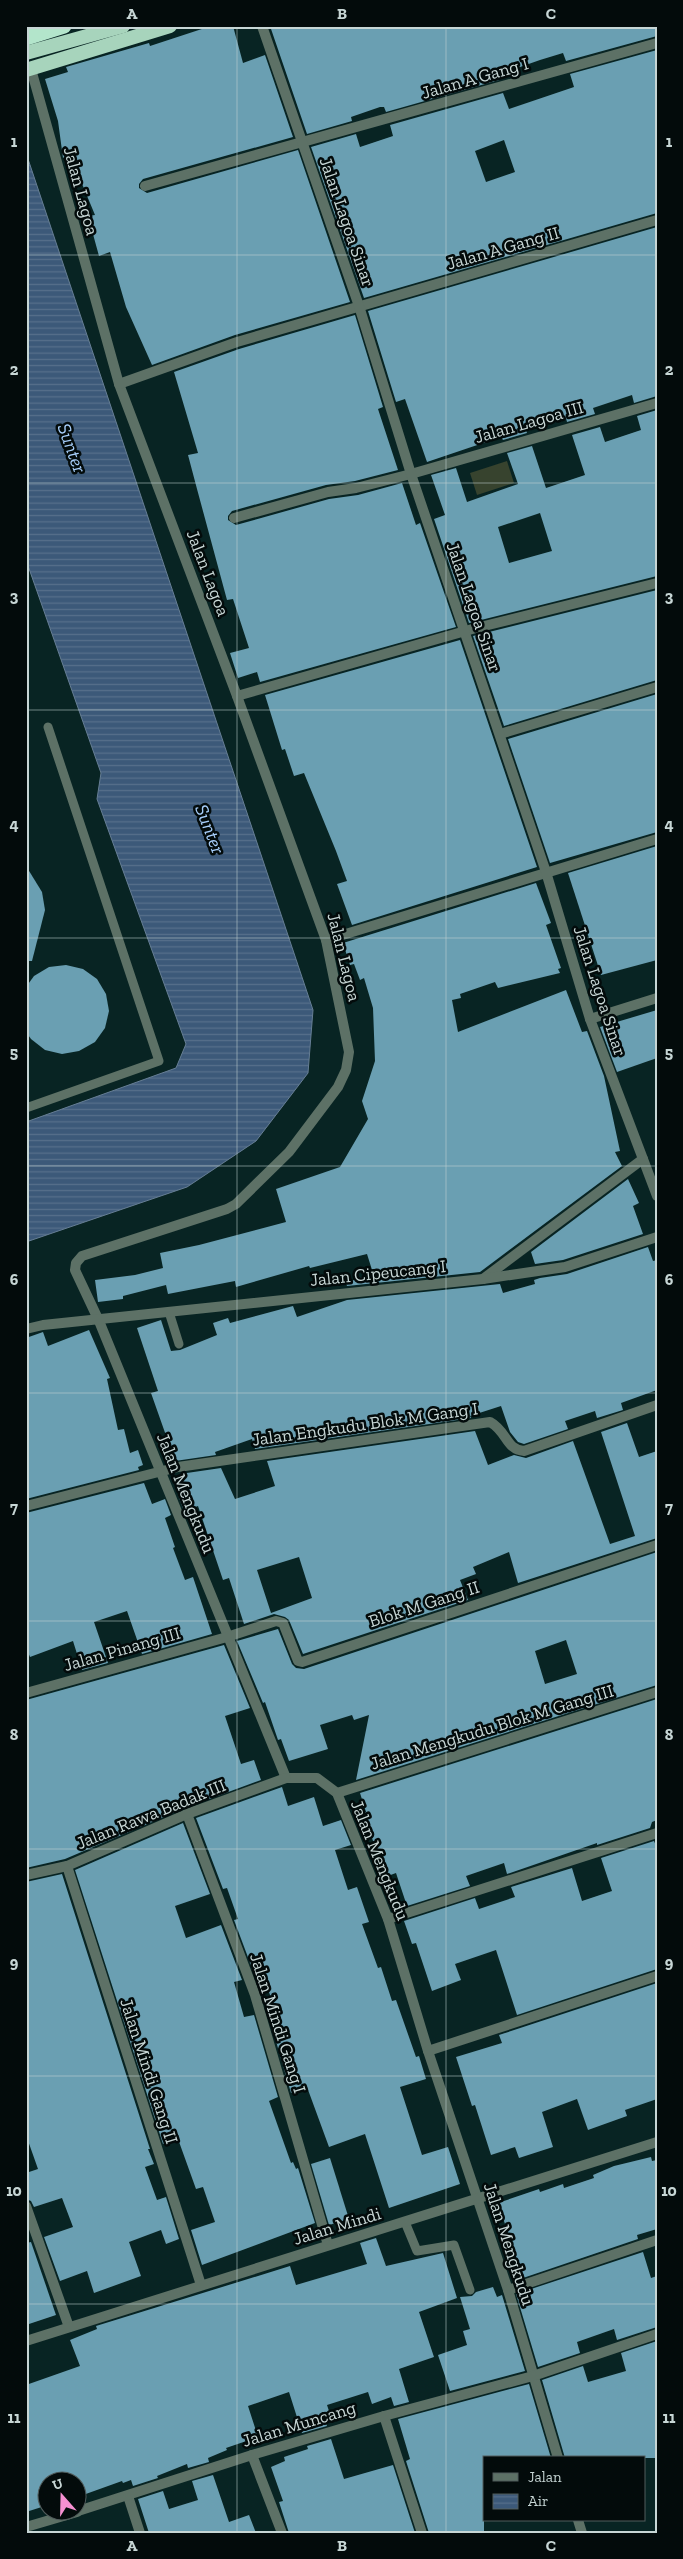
<svg xmlns="http://www.w3.org/2000/svg" width="683" height="2559" viewBox="0 0 683 2559" font-family="'Zilla Slab',serif">
<defs>
<pattern id="water-rules" width="6" height="5" patternUnits="userSpaceOnUse" patternTransform="scale(1.25)"><rect width="6" height="5" fill="#3c5979"/><path d="M0 2.5h6" fill="none" stroke="#57708b"/></pattern>
</defs>
<rect width="100%" height="100%" fill="#082423"/>
<polygon fill="#37432e" points="507,461 514,483 477,495 470,473"/>
<polygon fill="url(#water-rules)" stroke="#667e95" points="26,153 313,1010 308,1073 256,1141 187,1187 26,1242 26,1122 176,1068 186,1044 97,799 101,773 26,560"/>
<g fill="#6a9fb2" fill-rule="evenodd">
<polygon points="211,26 233,26 243,63 265,55 293,137 143,179 139,184 139,188 147,193 298,150 350,302 235,335 152,365 126,307 110,252 99,256 88,216 95,215 70,155 63,158 58,121 45,79 68,72 66,67 149,43 150,46"/>
<polygon points="270,26 657,26 657,36 566,61 563,53 540,60 497,75 499,80 386,112 384,107 380,107 351,117 352,121 307,134"/>
<path d="M657,50v163l-293,85 -53,-151 45,-13 4,13 33,-11 -3,-11 113,-32 6,16 65,-22 -4,-13zM504,140l11,32 -29,10 -11,-31z"/>
<polygon points="657,227 657,396 634,403 632,395 593,408 595,414 567,422 566,418 526,430 527,433 503,440 501,437 427,462 405,399 396,402 368,311"/>
<polygon points="355,315 383,407 378,409 398,470 355,481 326,485 232,511 228,516 228,520 236,525 329,499 358,495 402,483 416,525 420,523 456,627 260,682 257,672 238,678 230,653 249,648 233,599 227,600 197,489 188,455 198,453 174,372 239,349"/>
<path d="M657,410v166l-188,47 -35,-104 11,-4 -14,-40 25,-7 11,34 51,-18 -11,-31 25,-7 14,42 39,-13 -13,-40 28,-8 5,15 36,-12 -4,-14zM540,513l12,38 -43,12 -11,-36z"/>
<polygon points="657,590 657,680 504,726 473,636"/>
<polygon points="460,640 537,867 352,925 337,884 347,881 336,851 304,773 294,776 285,749 282,750 265,695"/>
<polygon points="657,694 657,832 550,863 508,739"/>
<polygon points="657,846 657,960 601,975 568,873"/>
<polygon points="26,866 42,892 45,910 32,961 26,961"/>
<polygon points="536,883 551,923 546,925 561,968 558,969 560,973 498,988 495,982 460,994 461,998 452,1000 458,1032 566,990 582,1032 587,1031 604,1076 620,1151 615,1152 622,1166 480,1272 347,1286 346,1283 373,1273 367,1254 310,1268 309,1266 236,1287 235,1281 168,1294 166,1285 123,1296 123,1299 98,1302 95,1280 135,1275 163,1268 160,1253 199,1245 286,1222 276,1189 340,1167 368,1119 362,1101 375,1061 373,1008 364,978 360,980 354,964 350,965 343,943"/>
<polygon points="66,965 83,969 97,979 106,994 109,1011 105,1028 95,1042 79,1051 62,1054 45,1050 31,1039 26,1032 26,987 34,976 49,967"/>
<polygon points="657,1010 657,1058 617,1072 600,1027"/>
<polygon points="628,1179 639,1203 633,1206 643,1234 563,1260 535,1264 531,1252"/>
<polygon points="648,1247 653,1261 657,1260 657,1390 621,1403 623,1410 597,1418 595,1411 565,1421 568,1429 524,1444 518,1442 510,1432 501,1406 470,1416 471,1418 262,1448 255,1449 252,1439 215,1452 216,1455 175,1461 151,1393 158,1391 137,1328 161,1320 171,1351 180,1350 217,1335 213,1323 228,1318 230,1323 293,1306 297,1317 347,1300 500,1284 503,1293 535,1284 534,1280 540,1278 567,1274"/>
<polygon points="89,1330 110,1378 107,1379 118,1430 124,1429 130,1453 138,1450 143,1465 138,1467 139,1470 26,1499 26,1338 43,1332 48,1346"/>
<path d="M627,1423l12,34 18,-6v87l-139,45 -9,-31 -36,15 3,7 -16,6 8,20 -165,54 -14,-34 -4,-3 -11,-3 -30,10 -15,-46 -6,2 -25,-74 -14,5 -6,-16 6,-3 -4,-18 41,-6 14,31 40,-13 -8,-25 208,-30 13,34 26,-10 12,3 47,-17 37,103 25,-8 -34,-104zM299,1557l13,41 -41,15 -14,-43z"/>
<polygon points="144,1483 152,1504 165,1499 171,1515 165,1518 175,1547 173,1548 185,1580 193,1577 212,1634 142,1654 127,1611 94,1622 108,1663 82,1670 73,1641 30,1657 26,1647 26,1513"/>
<path d="M657,1552v133l-301,95 13,-65 -15,5 -2,-5 -32,10 8,24 -39,12 -8,-22 -3,1 -13,-38 -2,1 -26,-62 41,-12 14,35 4,4 8,1zM566,1640l11,34 -32,10 -10,-33z"/>
<polygon points="224,1645 250,1708 225,1716 241,1764 254,1760 261,1780 185,1808 65,1859 26,1868 26,1700"/>
<polygon points="657,1699 657,1820 652,1822 650,1828 597,1845 597,1843 507,1874 504,1863 466,1876 470,1886 407,1906 396,1873 385,1877 372,1838 364,1840 354,1816 366,1812 360,1793"/>
<polygon points="282,1787 288,1806 314,1797 323,1826 341,1820 351,1845 335,1850 348,1890 357,1887 369,1922 362,1924 378,1968 381,1967 392,2001 396,2000 416,2057 419,2056 426,2079 400,2087 422,2155 448,2147 460,2184 389,2208 365,2134 329,2147 307,2087 291,2093 267,2010 275,2008 262,1974 255,1976 234,1920 238,1919 227,1888 223,1889 196,1818"/>
<polygon points="183,1823 210,1894 175,1906 186,1938 221,1925 242,1980 234,1982 244,2017 254,2015 278,2097 269,2101 291,2163 293,2162 296,2169 298,2168 315,2223 202,2265 191,2230 215,2222 203,2187 196,2189 178,2139 163,2144 75,1870"/>
<polygon points="654,1841 657,1848 657,1969 517,2015 496,1950 455,1964 461,1980 432,1991 416,1943 412,1944 404,1921 475,1898 479,1909 515,1897 511,1887 572,1868 582,1901 612,1891 601,1858"/>
<polygon points="62,1874 150,2149 148,2149 154,2164 145,2167 157,2200 166,2197 179,2239 166,2244 161,2230 129,2242 141,2276 94,2293 87,2271 60,2281 44,2237 73,2227 62,2198 34,2207 31,2201 26,2199 26,2173 38,2169 26,2135 26,1882"/>
<polygon points="657,1983 657,2099 625,2110 627,2116 588,2130 577,2099 542,2112 553,2147 519,2158 515,2147 491,2155 475,2105 472,2106 456,2057 502,2043 499,2035"/>
<polygon points="651,2157 652,2161 657,2160 657,2229 637,2235 638,2239 523,2278 498,2203 539,2189 540,2192 563,2184 564,2188 594,2178 593,2175 614,2166"/>
<polygon points="330,2158 349,2219 329,2225 311,2164"/>
<polygon points="376,2238 386,2266 443,2253 457,2298 419,2312 434,2357 399,2369 409,2402 394,2406 391,2397 372,2404 368,2392 327,2405 330,2414 324,2416 327,2426 302,2433 289,2392 248,2406 258,2437 226,2448 227,2450 208,2458 209,2462 188,2468 187,2464 157,2476 158,2478 133,2486 131,2480 123,2483 122,2481 83,2495 78,2482 48,2482 48,2505 26,2512 26,2385 80,2366 70,2340 97,2329 96,2326 290,2266 296,2285 367,2264 360,2243"/>
<polygon points="31,2242 56,2315 26,2325 26,2243"/>
<polygon points="643,2252 651,2278 657,2276 657,2327 617,2340 614,2329 577,2342 580,2353 538,2367 516,2294"/>
<polygon points="493,2287 497,2297 502,2295 525,2371 450,2391 438,2355 467,2345 463,2331 470,2329 460,2297 472,2296 476,2292"/>
<polygon points="657,2341 657,2458 565,2458 542,2380 583,2366 588,2382 626,2371 621,2353"/>
<polygon points="529,2384 551,2458 484,2458 484,2533 429,2533 406,2461 410,2459 398,2419"/>
<polygon points="331,2439 344,2479 393,2465 415,2533 289,2533 279,2502 283,2501 271,2467 285,2461 284,2457 308,2449 307,2446"/>
<polygon points="213,2475 229,2522 249,2515 256,2533 149,2533 138,2499 163,2491 169,2509 198,2500 192,2481"/>
</g>
<g fill="none" stroke-linecap="round" stroke-linejoin="round">
<g stroke="#5d7166" stroke-width="9">
<polyline points="26,1108 159,1061 48,727"/>
<polyline points="169,1312 179,1344"/>
<polyline points="405,2222 417,2251 454,2245 470,2290"/>
</g>
<g stroke="#5d7166" stroke-width="10">
<polyline points="31,69 119,384 237,696 326,940 349,1052 346,1070 338,1087 289,1152 236,1204 227,1209 82,1256 76,1263 75,1270 99,1321 286,1778 317,1778 337,1793 388,1919 428,2051 508,2290 558,2458"/>
<polyline points="145,186 657,43"/>
<polyline points="119,384 237,342 657,220"/>
<polyline points="234,518 328,492 356,488 411,474 657,403"/>
<polyline points="237,696 476,628 657,583"/>
<polyline points="500,734 657,687"/>
<polyline points="326,940 657,839"/>
<polyline points="483,1279 643,1159"/>
<path d="M26,1506l152,-39 312,-45c17,9 16,28 34,29l133,-46"/>
<polyline points="26,1693 227,1637 276,1621 283,1623 298,1661 302,1662 657,1545"/>
<polyline points="337,1793 657,1692"/>
<polyline points="187,1814 255,1995 328,2245"/>
<polyline points="67,1866 201,2285"/>
<polyline points="26,1875 67,1866 187,1814 286,1778"/>
<polyline points="388,1919 657,1833"/>
<polyline points="428,2051 657,1976"/>
<polyline points="26,2206 69,2327"/>
<polyline points="508,2290 657,2240"/>
<polyline points="384,2416 422,2533"/>
<polyline points="252,2455 282,2533"/>
<polyline points="128,2496 140,2533"/>
<polyline points="78,2511 252,2455 384,2416 533,2376 657,2334"/>
<polyline points="578,2520 582,2533"/>
<polyline points="26,2527 77,2512"/>
</g>
<g stroke="#5d7166" stroke-width="10">
<polyline points="262,26 359,306 411,474 546,872 590,1019 657,1196"/>
<polyline points="590,1019 657,998"/>
<polyline points="26,1329 43,1325 483,1279 565,1267 657,1237"/>
<polyline points="26,2341 657,2142"/>
</g>
<g stroke="#a7d4bc" stroke-width="14">
<polyline points="26,53 123,26"/>
<polyline points="26,70 170,26"/>
</g>
<polyline stroke="#b3e5cb" stroke-width="15" points="26,38 64,26"/>
</g>
<path fill="none" stroke="#c7d6d5" stroke-width="1" stroke-opacity="0.55" d="M237,26v2507M446,26v2507M26,255h631M26,483h631M26,710h631M26,938h631M26,1166h631M26,1393h631M26,1621h631M26,1849h631M26,2076h631M26,2304h631"/>
<g text-anchor="middle" dominant-baseline="central" stroke-width="5" stroke-linejoin="round" paint-order="stroke">
<g font-size="18" fill="#c7d6d5" stroke="#030b0b">
<text transform="translate(475 78) rotate(-16)">Jalan A Gang I</text>
<text transform="translate(81 191) rotate(75)">Jalan Lagoa</text>
<text transform="translate(347 222) rotate(71)">Jalan Lagoa Sinar</text>
<text transform="translate(503 248) rotate(-16)">Jalan A Gang II</text>
<text transform="translate(529 422) rotate(-16)">Jalan Lagoa III</text>
<text transform="translate(208 573) rotate(69)">Jalan Lagoa</text>
<text transform="translate(474 607) rotate(71)">Jalan Lagoa Sinar</text>
<text transform="translate(344 957) rotate(76)">Jalan Lagoa</text>
<text transform="translate(600 991) rotate(72)">Jalan Lagoa Sinar</text>
<text transform="translate(378 1273) rotate(-6)">Jalan Cipeucang I</text>
<text transform="translate(365 1424) rotate(-8)">Jalan Engkudu Blok M Gang I</text>
<text transform="translate(186 1493) rotate(68)">Jalan Mengkudu</text>
<text transform="translate(424 1604) rotate(-18)">Blok M Gang II</text>
<text transform="translate(122 1649) rotate(-16)">Jalan Pinang III</text>
<text transform="translate(492 1727) rotate(-17)">Jalan Mengkudu Blok M Gang III</text>
<text transform="translate(151 1814) rotate(-22)">Jalan Rawa Badak III</text>
<text transform="translate(380 1860) rotate(68)">Jalan Mengkudu</text>
<text transform="translate(278 2023) rotate(72)">Jalan Mindi Gang I</text>
<text transform="translate(149 2071) rotate(72)">Jalan Mindi Gang II</text>
<text transform="translate(337 2226) rotate(-17)">Jalan Mindi</text>
<text transform="translate(509 2244) rotate(72)">Jalan Mengkudu</text>
<text transform="translate(299 2424) rotate(-17)">Jalan Muncang</text>
</g>
<g font-size="19" font-style="italic" fill="#a7cefa" stroke="#030b0b">
<text transform="translate(72 448) rotate(70)">Sunter</text>
<text transform="translate(210 829) rotate(69)">Sunter</text>
</g>
</g>
<rect width="683" height="2559" fill="none" stroke="#030b0b" stroke-width="55"/>
<rect x="483" y="2456" width="162" height="65" fill="#030b0b" stroke="#515c5c"/>
<rect x="493" y="2473" width="25" height="8" fill="#5d7166" stroke="#515c5c"/>
<text x="528" y="2482" font-size="15" fill="#c7d6d5">Jalan</text>
<rect x="493" y="2494" width="25" height="15" fill="url(#water-rules)" stroke="#515c5c"/>
<text x="528" y="2506" font-size="15" fill="#c7d6d5">Air</text>
<g transform="translate(62 2496) rotate(340)"><circle r="24" fill="#030b0b" stroke="#515c5c"/>
<path d="M0-4L9 19L0 12L-9 19Z" fill="#f590d1"/>
<text y="-8" font-size="14" font-weight="bold" text-anchor="middle" fill="#c7d6d5">U</text>
</g>
<rect x="28" y="28" width="628" height="2504" fill="none" stroke="#c7d6d5" stroke-width="2"/>
<g font-size="16" text-anchor="middle" font-weight="bold" fill="#c7d6d5">
<text x="132" y="19">A</text>
<text x="342" y="19">B</text>
<text x="551" y="19">C</text>
<text x="14" y="147">1</text>
<text x="669" y="147">1</text>
<text x="14" y="375">2</text>
<text x="669" y="375">2</text>
<text x="14" y="602">3</text>
<text x="669" y="602">3</text>
<text x="14" y="830">4</text>
<text x="669" y="830">4</text>
<text x="14" y="1058">5</text>
<text x="669" y="1058">5</text>
<text x="14" y="1285">6</text>
<text x="669" y="1285">6</text>
<text x="14" y="1513">7</text>
<text x="669" y="1513">7</text>
<text x="14" y="1740">8</text>
<text x="669" y="1740">8</text>
<text x="14" y="1968">9</text>
<text x="669" y="1968">9</text>
<text x="14" y="2196">10</text>
<text x="669" y="2196">10</text>
<text x="14" y="2423">11</text>
<text x="669" y="2423">11</text>
<text x="132" y="2551">A</text>
<text x="342" y="2551">B</text>
<text x="551" y="2551">C</text>
</g>
</svg>
